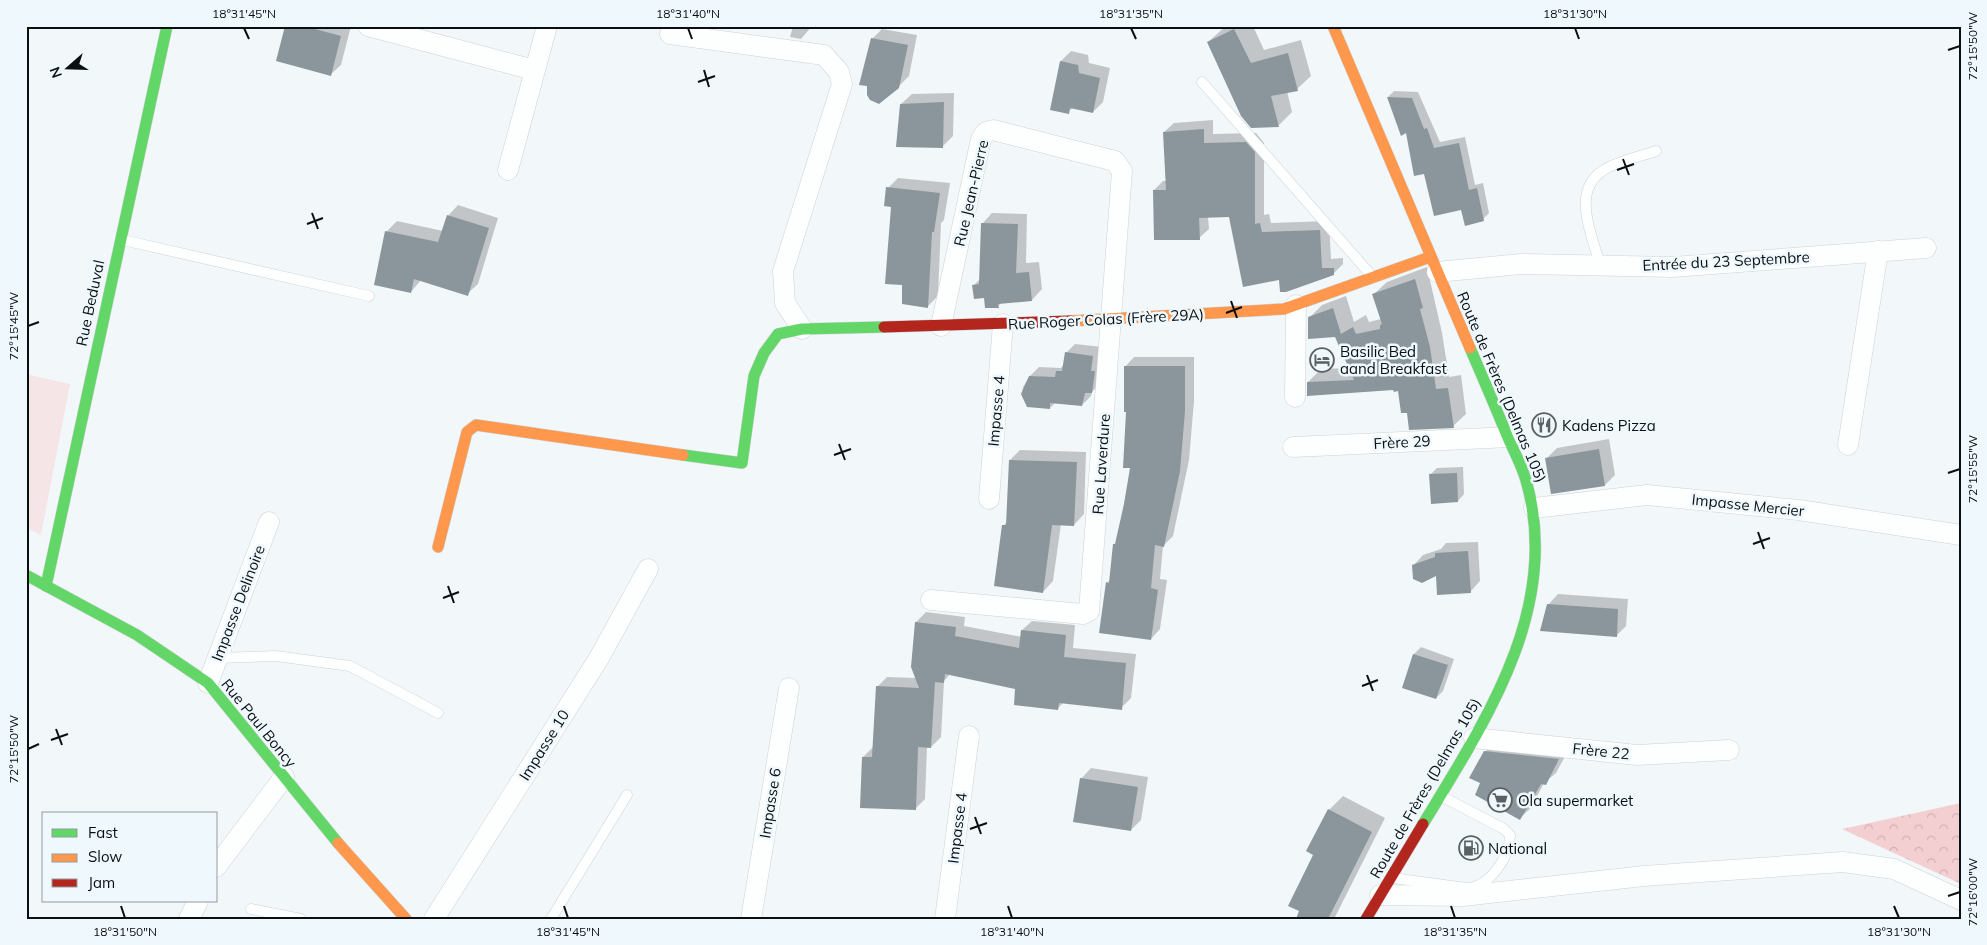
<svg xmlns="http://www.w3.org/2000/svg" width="1987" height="945" viewBox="0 0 1987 945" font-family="Mulish,sans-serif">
<defs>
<pattern id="forest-crowns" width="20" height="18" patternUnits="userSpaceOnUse" patternTransform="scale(1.25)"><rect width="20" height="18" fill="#f4cfd2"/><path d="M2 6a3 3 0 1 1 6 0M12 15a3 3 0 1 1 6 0" fill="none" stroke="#d0b1b3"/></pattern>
</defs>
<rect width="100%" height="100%" fill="#f2f7fa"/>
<polygon fill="url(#forest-crowns)" points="1961,803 1961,884 1842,829"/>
<polygon fill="#f6e5e7" points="26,374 70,384 41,535 26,528"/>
<g fill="#0003">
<polygon points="287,26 351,26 341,65 330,75"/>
<polygon points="793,26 812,26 801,39 790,37"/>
<polygon points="1226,26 1253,26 1264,50 1301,40 1311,76 1297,89 1287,91 1292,112 1279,125 1208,42"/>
<polygon points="882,29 917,35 909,76 898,87 872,39"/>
<polygon points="1071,51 1088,55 1089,63 1110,68 1103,102 1093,112 1074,107 1068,112 1052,109 1061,61"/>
<polygon points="1394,91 1418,92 1440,142 1465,137 1475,185 1483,183 1489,213 1483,219 1461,208 1425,172 1407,132 1402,134 1388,97"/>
<polygon points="954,93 953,136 942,147 901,104 912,94"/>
<polygon points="1213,120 1213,134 1256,133 1264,143 1264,215 1269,214 1271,223 1329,221 1331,259 1343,258 1343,264 1333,274 1281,278 1230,216 1208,217 1209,229 1199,238 1154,190 1163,181 1167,181 1164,132 1174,123"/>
<polygon points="898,178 950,183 944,220 941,223 938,296 927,307 904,284 893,205 888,188"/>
<polygon points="458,205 498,218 478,284 467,294 421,280 411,292 387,231 397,221 443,231 448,216"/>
<polygon points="992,213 1027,214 1026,263 1039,262 1042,289 1032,300 1003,302 998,306 974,285 980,279 982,224"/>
<polygon points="1427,267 1442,333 1449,377 1461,375 1466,414 1453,426 1408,411 1400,390 1308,382 1321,369 1350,368 1336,336 1309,318 1322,305 1346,296 1354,322 1366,315 1369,322 1381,319 1374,294 1387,282"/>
<polygon points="1075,344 1102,347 1100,383 1092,392 1091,396 1082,405 1055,403 1050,408 1028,406 1022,396 1023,387 1030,376 1039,367 1061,368 1064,364 1066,353"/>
<polygon points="1134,357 1194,357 1194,401 1189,460 1173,536 1163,546 1160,579 1167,580 1160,629 1151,639 1107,583 1110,580 1131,467 1125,367"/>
<polygon points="1609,439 1615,475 1605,485 1546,459 1557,448"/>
<polygon points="1020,450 1086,452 1084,514 1074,525 1061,524 1053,581 1043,592 1004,525 1008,521 1010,460"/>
<polygon points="1463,467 1464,494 1458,501 1430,475 1437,468"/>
<polygon points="1478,542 1480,581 1470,592 1437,574 1413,566 1423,555 1441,549 1446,543"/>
<polygon points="1558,594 1628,599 1626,626 1616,636 1548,605"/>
<polygon points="926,612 965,617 964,626 1022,637 1022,630 1032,621 1075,625 1073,648 1136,654 1131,698 1121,708 1064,702 1058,708 1017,688 950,674 944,681 941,737 931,747 927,747 925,799 915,809 863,757 873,747 877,687 887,677 916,678 916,622"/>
<polygon points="1421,647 1454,659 1443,691 1436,698 1403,687 1414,654"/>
<polygon points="1496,741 1569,749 1556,773 1544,783 1531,808 1520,818 1481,782 1485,752"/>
<polygon points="1091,768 1148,777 1141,820 1131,830 1081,779"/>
<polygon points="1343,796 1385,818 1335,917 1299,919 1329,810"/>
</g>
<g fill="#8a969b">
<polygon points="285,26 304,26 341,36 331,76 276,61"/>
<polygon points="1234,29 1251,63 1288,53 1298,91 1271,96 1279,127 1251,128 1241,116 1207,42"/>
<polygon points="871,38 908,45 899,88 879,104 870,100 867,95 867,86 859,85"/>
<polygon points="1060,61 1078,65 1079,73 1100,78 1093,113 1070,108 1069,114 1050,110"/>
<polygon points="1387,97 1412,98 1424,129 1427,128 1434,148 1459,143 1469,190 1477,188 1484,221 1465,226 1461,210 1434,216 1424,174 1414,176 1406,133 1401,136"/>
<polygon points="944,102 943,148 896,147 900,104"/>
<polygon points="1204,129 1204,143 1246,142 1255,152 1255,224 1260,223 1262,232 1320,230 1322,268 1334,268 1334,275 1286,292 1280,292 1279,280 1243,287 1229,217 1199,218 1200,240 1154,240 1153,190 1166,190 1163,132"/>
<polygon points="886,187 940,193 934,232 932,232 928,308 902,304 902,285 885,284 891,207 884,206"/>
<polygon points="447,215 489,228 468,296 414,279 411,293 374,285 385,231 438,242"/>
<polygon points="981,223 1018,224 1016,273 1029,272 1032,301 998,304 999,308 985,308 984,298 974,299 972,285 979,284"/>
<polygon points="1415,279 1423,308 1420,309 1430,347 1436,389 1448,388 1454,428 1409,430 1407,413 1401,413 1398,391 1394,392 1393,390 1307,396 1307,382 1354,380 1335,337 1308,339 1308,317 1333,308 1341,334 1353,327 1356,334 1380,329 1380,325 1382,324 1372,294"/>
<polygon points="1065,352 1093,356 1091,371 1095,371 1092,393 1085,393 1082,406 1050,403 1050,409 1027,407 1021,394 1029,376 1055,377 1056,371 1062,371"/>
<polygon points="1124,366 1185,366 1185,411 1180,471 1164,547 1155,545 1151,588 1158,590 1151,640 1099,633 1106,582 1109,583 1113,544 1115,544 1124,504 1130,468 1123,468 1126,412 1124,412"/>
<polygon points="1599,449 1605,486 1551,494 1545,458"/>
<polygon points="1009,460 1077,462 1074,526 1052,525 1043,593 994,586 1002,525 1006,525"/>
<polygon points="1457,473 1458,502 1431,504 1429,474"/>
<polygon points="1468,551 1471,593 1437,595 1436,576 1422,583 1413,579 1412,565 1435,557 1435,553"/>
<polygon points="1547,604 1618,609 1617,637 1540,631"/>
<polygon points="915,622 956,627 955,636 1019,648 1021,630 1066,635 1064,657 1126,663 1122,710 1059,703 1058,710 1014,705 1015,689 945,674 944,683 935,682 931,748 918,747 916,810 860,808 862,757 872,757 876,686 919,688 911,667"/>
<polygon points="1413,654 1448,665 1436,699 1402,688"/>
<polygon points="1484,751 1559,759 1546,785 1541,784 1520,820 1475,795 1480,783 1469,778"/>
<polygon points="1080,778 1138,787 1131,831 1073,822"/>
<polygon points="1328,809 1372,832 1328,919 1296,919 1299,911 1288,906 1313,855 1306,851"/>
</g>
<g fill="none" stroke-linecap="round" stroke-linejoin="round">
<g stroke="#cdd2d5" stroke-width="11">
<g id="lane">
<polyline points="1202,82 1371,275"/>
<polyline points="123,240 369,296"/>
<path d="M1600,266c-8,-34 -32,-79 9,-99 14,-7 32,-11 47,-16"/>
<polyline points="217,658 276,656 350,666 438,713"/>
<path d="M1393,878l73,10c23,0 44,-31 44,-53l-6,-6 -63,-33"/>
<polyline points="251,909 301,919"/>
<polyline points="551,919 627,795"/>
</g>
</g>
<g stroke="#cdd2d5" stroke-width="21">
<g id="street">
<polyline points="368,26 534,70"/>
<polyline points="670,34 824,55 839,72 842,84 783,271 785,303 802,329"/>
<polyline points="508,170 547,26"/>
<polyline points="1437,272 1521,264 1673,267 1926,248"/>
<polyline points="1295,397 1296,305"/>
<polyline points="1848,445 1878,251"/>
<polyline points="1293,447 1510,437"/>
<polyline points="989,499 1003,324"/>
<polyline points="1534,508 1647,495 1799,510 1961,535"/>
<polyline points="931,600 1083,614 1089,611 1122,171 1115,161 993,130 986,132 981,139 941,326"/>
<polyline points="208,683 269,522"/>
<polyline points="1474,738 1637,755 1729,750"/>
<polyline points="216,867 284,777"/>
<polyline points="1380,895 1463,896 1644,876 1843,862 1894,869 1961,900"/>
<polyline points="189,919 198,901"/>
<polyline points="434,919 599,658 648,569"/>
<polyline points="751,919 789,688"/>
<polyline points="945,919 969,736"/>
</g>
</g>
<g stroke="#cdd2d5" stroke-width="12">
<g id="fast">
<polyline points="683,455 742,463 754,376 764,353 778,334 802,329 884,327"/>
<polyline points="26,575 137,635 208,683 338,843"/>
<polyline points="46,586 167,26"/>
<path d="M1423,824c62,-102 138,-215 104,-340 -4,-16 -12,-31 -19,-46 -12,-30 -25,-60 -38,-90"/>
</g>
</g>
<g stroke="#cdd2d5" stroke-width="12">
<g id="slow">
<polyline points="1333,26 1470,348"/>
<polyline points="1070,321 1284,309 1430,257"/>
<polyline points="438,547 467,432 476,425 683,455"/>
<polyline points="338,843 406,919"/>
</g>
</g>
<g stroke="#cdd2d5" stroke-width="12">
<g id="jam">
<polyline points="884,327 1070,321"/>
<polyline points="1366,919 1423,824"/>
</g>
</g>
<use href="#lane" stroke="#fdfefe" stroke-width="10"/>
<use href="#street" stroke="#fdfefe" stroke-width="20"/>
<use href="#fast" stroke="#63d668" stroke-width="11"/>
<use href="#slow" stroke="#ff974d" stroke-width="11"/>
<use href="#jam" stroke="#b3261e" stroke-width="11"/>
</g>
<path fill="none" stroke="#0a0f12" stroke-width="2" d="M244,28l5,11M688,28l4,11M1131,28l5,11M1575,28l4,11M1948,50l12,-4M704,70l5,17M698,82l17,-6M1623,159l6,16M1617,170l17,-6M312,213l6,16M307,224l16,-6M1231,301l6,17M1226,313l16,-6M28,326l11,-4M839,444l6,16M834,455l17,-6M1948,473l12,-4M1758,532l6,17M1753,544l17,-6M448,586l6,17M443,598l16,-6M1367,675l6,16M1362,686l16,-6M56,729l6,16M51,740l17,-6M28,749l11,-5M975,817l6,17M970,829l17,-6M1948,896l12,-4M121,906l4,12M564,906l4,12M1008,906l4,12M1451,906l4,12M1894,906l5,12"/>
<defs>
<g id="hotel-ring" transform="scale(1.25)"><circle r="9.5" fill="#eff8fd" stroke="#5b6063" stroke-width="1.5"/><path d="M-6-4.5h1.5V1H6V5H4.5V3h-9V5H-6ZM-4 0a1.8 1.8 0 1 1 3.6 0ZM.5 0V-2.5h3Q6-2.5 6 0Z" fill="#5b6063"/></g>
<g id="restaurant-ring" transform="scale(1.25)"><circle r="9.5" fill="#eff8fd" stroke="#5b6063" stroke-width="1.5"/><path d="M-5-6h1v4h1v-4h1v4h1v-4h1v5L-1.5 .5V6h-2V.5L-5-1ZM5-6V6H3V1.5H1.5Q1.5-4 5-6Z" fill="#5b6063"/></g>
<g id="supermarket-ring" transform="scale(1.25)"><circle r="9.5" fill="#eff8fd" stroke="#5b6063" stroke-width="1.5"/><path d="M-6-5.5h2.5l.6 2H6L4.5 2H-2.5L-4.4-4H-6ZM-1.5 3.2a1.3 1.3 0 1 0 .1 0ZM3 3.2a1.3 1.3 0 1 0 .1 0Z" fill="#5b6063"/></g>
<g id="fuel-ring" transform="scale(1.25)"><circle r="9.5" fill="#eff8fd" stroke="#5b6063" stroke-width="1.5"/><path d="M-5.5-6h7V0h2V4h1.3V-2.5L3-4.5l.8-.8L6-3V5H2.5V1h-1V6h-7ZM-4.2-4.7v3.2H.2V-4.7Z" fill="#5b6063"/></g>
</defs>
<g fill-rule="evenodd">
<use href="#hotel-ring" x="1322" y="360"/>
<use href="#restaurant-ring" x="1544" y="425"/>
<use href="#supermarket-ring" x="1500" y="800"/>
<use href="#fuel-ring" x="1471" y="848"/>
</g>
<g text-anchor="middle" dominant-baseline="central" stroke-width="5" stroke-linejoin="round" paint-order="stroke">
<g font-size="15" fill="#0a0f12" stroke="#eff8fd">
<text transform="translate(971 193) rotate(-77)">Rue Jean-Pierre</text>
<text transform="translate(1726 261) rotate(-3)">Entrée du 23 Septembre</text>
<text transform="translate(90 303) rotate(-78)">Rue Beduval</text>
<text transform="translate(1106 319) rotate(-3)">Rue Roger Colas (Frère 29A)</text>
<text transform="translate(1502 387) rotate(67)">Route de Frères (Delmas 105)</text>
<text transform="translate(996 411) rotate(-85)">Impasse 4</text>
<text transform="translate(1402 442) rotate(-3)">Frère 29</text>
<text transform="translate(1101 464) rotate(-86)">Rue Laverdure</text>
<text transform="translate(1748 505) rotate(6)">Impasse Mercier</text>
<text transform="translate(238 603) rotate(-69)">Impasse Delinoire</text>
<text transform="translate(259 723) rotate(51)">Rue Paul Boncy</text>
<text transform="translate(544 745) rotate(-58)">Impasse 10</text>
<text transform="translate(1601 751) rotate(6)">Frère 22</text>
<text transform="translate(1425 788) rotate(-60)">Route de Frères (Delmas 105)</text>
<text transform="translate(770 803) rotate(-81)">Impasse 6</text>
<text transform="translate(957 828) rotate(-83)">Impasse 4</text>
</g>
<g font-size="15" fill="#0a0f12" stroke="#eff8fd" text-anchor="start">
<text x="1340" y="351">Basilic Bed<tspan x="1340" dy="17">aand Breakfast</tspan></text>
<text x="1562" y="425">Kadens Pizza</text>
<text x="1518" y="800">Ola supermarket</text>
<text x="1488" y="848">National</text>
</g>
</g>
<rect width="1987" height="945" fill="none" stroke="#eff8fd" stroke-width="55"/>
<rect x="42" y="812" width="175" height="90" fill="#eff8fd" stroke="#939b9f"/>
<rect x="52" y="829" width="25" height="8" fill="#63d668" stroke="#939b9f"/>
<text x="88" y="838" font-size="15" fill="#0a0f12">Fast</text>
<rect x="52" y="854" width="25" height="8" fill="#ff974d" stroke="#939b9f"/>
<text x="88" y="862" font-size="15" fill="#0a0f12">Slow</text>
<rect x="52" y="879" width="25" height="8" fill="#b3261e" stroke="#939b9f"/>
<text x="88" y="888" font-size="15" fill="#0a0f12">Jam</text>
<g transform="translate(68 68) rotate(250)" stroke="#eff8fd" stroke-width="4" paint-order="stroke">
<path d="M0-4L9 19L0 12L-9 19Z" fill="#0a0f12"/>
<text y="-8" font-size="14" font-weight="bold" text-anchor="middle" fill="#0a0f12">N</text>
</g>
<rect x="28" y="28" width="1932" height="890" fill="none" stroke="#0a0f12" stroke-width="2"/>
<g font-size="12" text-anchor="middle" fill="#0a0f12">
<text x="244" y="18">18°31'45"N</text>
<text x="688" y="18">18°31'40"N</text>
<text x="1131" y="18">18°31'35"N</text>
<text x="1575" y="18">18°31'30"N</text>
<text transform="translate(1973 46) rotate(-90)" y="4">72°15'50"W</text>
<text transform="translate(14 326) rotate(-90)" y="4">72°15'45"W</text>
<text transform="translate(1973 469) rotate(-90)" y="4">72°15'55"W</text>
<text transform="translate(14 749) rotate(-90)" y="4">72°15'50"W</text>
<text transform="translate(1973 892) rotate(-90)" y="4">72°16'00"W</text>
<text x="125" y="936">18°31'50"N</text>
<text x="568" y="936">18°31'45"N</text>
<text x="1012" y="936">18°31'40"N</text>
<text x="1455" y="936">18°31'35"N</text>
<text x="1899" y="936">18°31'30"N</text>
</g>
</svg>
